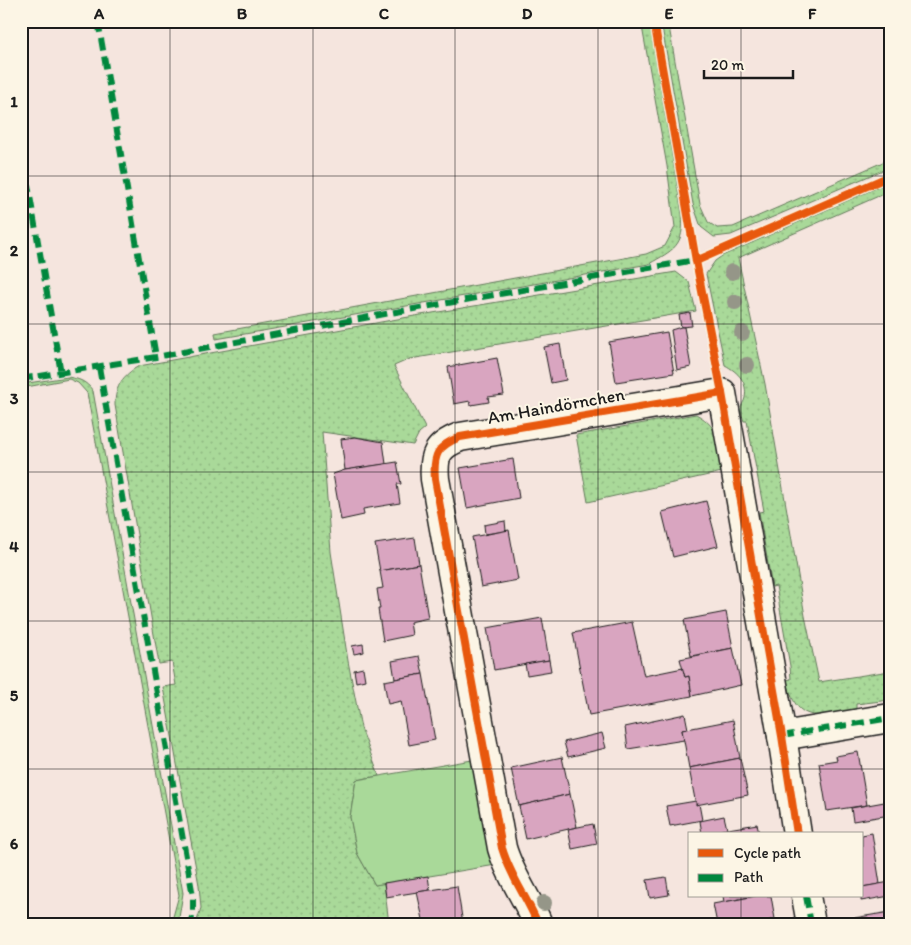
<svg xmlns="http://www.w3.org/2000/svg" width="911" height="945" viewBox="0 0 911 945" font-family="Itim,sans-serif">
<defs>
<pattern id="grass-dots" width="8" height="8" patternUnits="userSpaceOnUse" patternTransform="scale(1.25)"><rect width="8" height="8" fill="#a9d999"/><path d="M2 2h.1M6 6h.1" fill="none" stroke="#91ba83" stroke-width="1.8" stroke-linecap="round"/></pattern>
</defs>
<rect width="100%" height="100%" fill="#f5e5de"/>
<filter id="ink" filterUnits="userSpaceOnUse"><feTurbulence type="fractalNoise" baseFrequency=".02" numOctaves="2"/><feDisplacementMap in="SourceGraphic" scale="10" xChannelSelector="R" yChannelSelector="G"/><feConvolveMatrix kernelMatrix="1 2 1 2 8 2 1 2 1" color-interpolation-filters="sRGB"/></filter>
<g filter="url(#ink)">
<g fill="url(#grass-dots)" stroke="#627a5a">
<path d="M641,21h8l33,193c3,32 -9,36 -33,50l-433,75 -1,-6 431,-79 19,-8 10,-19 -8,-61z"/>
<polygon points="661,21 668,21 700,204 708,222 717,228 733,227 890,159 890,167 731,235 714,237 701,227 693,204"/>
<path d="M890,182v9l-152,67 27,126 40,232 14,66 71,-11v29l-34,4v6c-37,6 -60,16 -69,-30l4,-1 -1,-13 -14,-80 -4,1 -13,-75 5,-1 -17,-90h-3c-1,-3 -3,-8 -3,-12 0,-4 3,-7 4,-11 3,-16 -7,-26 -20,-33l-19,-91 9,-13 7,-5z"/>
<path d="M676,272l13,10 7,29 -286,48 -16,7 31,62 -6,5 -6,12 -91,-13 9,120 17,109 13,67 18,48 -23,4 -6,37 7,36 18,32 9,-2 5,41h-193l5,-16 -2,-23 -36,-198 13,-2 -4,-23 -13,2 -44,-259c0,-19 8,-30 24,-39l264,-48z"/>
<path d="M68,377c11,2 18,4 25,14l90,502 -5,31h-7l8,-29 -92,-502 -9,-10 -9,-4 -48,9v-4z"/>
<path d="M696,414c26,14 22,32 26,58l-134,30 -12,-67z"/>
</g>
<polygon fill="#a9d999" stroke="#627a5a" points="478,759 496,865 375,885 357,853 350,817 356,780"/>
<g fill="#d9a5c0" stroke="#1c1c1c">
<polygon points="690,313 692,326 681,327 679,315"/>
<polygon points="681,327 684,327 691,367 677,370 671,330"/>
<polygon points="667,332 674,373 616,382 609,342"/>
<polygon points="560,344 566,380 551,383 544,347"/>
<polygon points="497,358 504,395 488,397 489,402 471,405 470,401 454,404 448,367"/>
<polygon points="355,437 383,442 386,464 345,470 341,439"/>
<polygon points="513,459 519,498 467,508 460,468"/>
<polygon points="397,462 401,484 397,484 400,503 363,509 364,515 341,520 333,474 345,470"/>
<polygon points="706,501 718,546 673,557 662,512"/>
<polygon points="505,521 506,531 485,534 484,525"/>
<polygon points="509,530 518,580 481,587 472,537"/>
<polygon points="415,538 419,564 380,571 375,544"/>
<polygon points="419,564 428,618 410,622 412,635 383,641 378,609 380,609 377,589 383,588 380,571"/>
<polygon points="726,612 733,648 691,656 684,620"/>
<polygon points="542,618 549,660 494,670 487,628"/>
<polygon points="632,622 644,676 683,668 685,677 689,676 692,696 589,715 573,633"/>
<polygon points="363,644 364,652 354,654 352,646"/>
<polygon points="733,648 741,685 692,696 689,676 685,677 680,659"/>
<polygon points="419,656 423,674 395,679 392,661"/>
<polygon points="549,660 551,671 527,675 525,664"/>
<polygon points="363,668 365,680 356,682 354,670"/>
<polygon points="423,674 435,740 409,745 401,701 388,704 384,681"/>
<polygon points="685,714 688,729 682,730 684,740 628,749 625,727"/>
<polygon points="733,720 740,758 689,768 682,730"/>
<polygon points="602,733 606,748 568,757 564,742"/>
<polygon points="858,752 867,805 827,811 819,763 837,760 836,756"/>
<polygon points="562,757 570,794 519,806 511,768"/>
<polygon points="740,758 748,795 696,805 689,768"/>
<polygon points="570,794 577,827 526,839 519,806"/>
<polygon points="696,801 696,805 699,804 702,820 670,826 666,806"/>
<polygon points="890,801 890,815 853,821 851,808"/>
<polygon points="724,816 727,829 709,834 702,834 700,821"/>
<polygon points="593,824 597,844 572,849 568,829"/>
<polygon points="757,824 759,834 718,834 717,831"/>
<polygon points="872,833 880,884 862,887 862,835"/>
<polygon points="428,876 430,890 386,897 384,883"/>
<polygon points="666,877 669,895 650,898 647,880"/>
<polygon points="890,882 890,896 861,901 862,887"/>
<polygon points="457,886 463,924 424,924 417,892"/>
<polygon points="723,896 756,896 724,902"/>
<polygon points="756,896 771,896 775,919 753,924 717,924 713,904"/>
<polygon points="890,912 890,924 848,924 848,919"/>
</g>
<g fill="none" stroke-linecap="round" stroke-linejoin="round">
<g stroke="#1c1c1c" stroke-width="31">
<g id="minor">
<polyline points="782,736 890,718"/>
<polyline points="806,896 811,924"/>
<path d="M538,924c-11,-27 -28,-48 -36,-76l-67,-369c-2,-24 2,-33 25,-42l262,-44 60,343 15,98"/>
</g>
</g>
<use href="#minor" stroke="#fcf5e5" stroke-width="28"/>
<g stroke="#00873e" stroke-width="6" stroke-dasharray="12 6" stroke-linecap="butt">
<polyline points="98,21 156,357"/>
<polyline points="21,145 61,373"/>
<polyline points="99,367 193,896 193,914 190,924"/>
<polyline points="21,379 156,357 396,312 701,259"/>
<polyline points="782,736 890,718"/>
<polyline points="806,896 811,924"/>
</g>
<g stroke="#fcf5e5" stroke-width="11">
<g id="cycleway">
<polyline points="654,21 696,261 722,393 782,736 797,834"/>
<polyline points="696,261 890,176"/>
<path d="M538,924c-11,-27 -28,-48 -36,-76l-67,-369c-2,-24 2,-33 25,-42l262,-44"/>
</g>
</g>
<use href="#cycleway" stroke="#e8590c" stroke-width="8"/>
</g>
<g fill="#959688">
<circle cx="732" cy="272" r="8"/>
<circle cx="735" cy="302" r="8"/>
<circle cx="742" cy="333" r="8"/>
<circle cx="747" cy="365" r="8"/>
<circle cx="544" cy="903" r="8"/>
</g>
</g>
<path fill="none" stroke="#1c1c1c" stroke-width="1" stroke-opacity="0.55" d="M170,21v903M313,21v903M455,21v903M598,21v903M741,21v813M21,176h869M21,324h869M21,472h869M21,621h869M21,769h869M741,896v28"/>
<g text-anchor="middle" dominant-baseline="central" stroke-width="4" stroke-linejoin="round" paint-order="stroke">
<g font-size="18" fill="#1c1c1c" stroke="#fcf5e5">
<text transform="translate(556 406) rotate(-10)">Am Haindörnchen</text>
</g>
</g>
<rect width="911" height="945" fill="none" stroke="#fcf5e5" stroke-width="55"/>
<rect x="688" y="832" width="175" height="65" fill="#fcf5e5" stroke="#a29e95"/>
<rect x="698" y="849" width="25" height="8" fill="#e8590c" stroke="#a29e95"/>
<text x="734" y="858" font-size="15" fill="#1c1c1c">Cycle path</text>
<rect x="698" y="874" width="25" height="8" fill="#00873e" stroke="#a29e95"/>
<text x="734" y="882" font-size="15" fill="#1c1c1c">Path</text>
<path d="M704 70v8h89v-8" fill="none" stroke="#1c1c1c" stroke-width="2.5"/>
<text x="711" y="70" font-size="15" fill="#1c1c1c" stroke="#fcf5e5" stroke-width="4" paint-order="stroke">20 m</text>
<rect x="28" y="28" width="856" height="890" fill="none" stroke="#1c1c1c" stroke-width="2"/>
<g font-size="16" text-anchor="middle" font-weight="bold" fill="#1c1c1c">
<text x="99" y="19">A</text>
<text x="242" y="19">B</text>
<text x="384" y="19">C</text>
<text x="527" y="19">D</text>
<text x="669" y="19">E</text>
<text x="812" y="19">F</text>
<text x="14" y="107">1</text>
<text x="14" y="256">2</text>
<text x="14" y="404">3</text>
<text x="14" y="552">4</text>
<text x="14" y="701">5</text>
<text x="14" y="849">6</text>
</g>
</svg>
